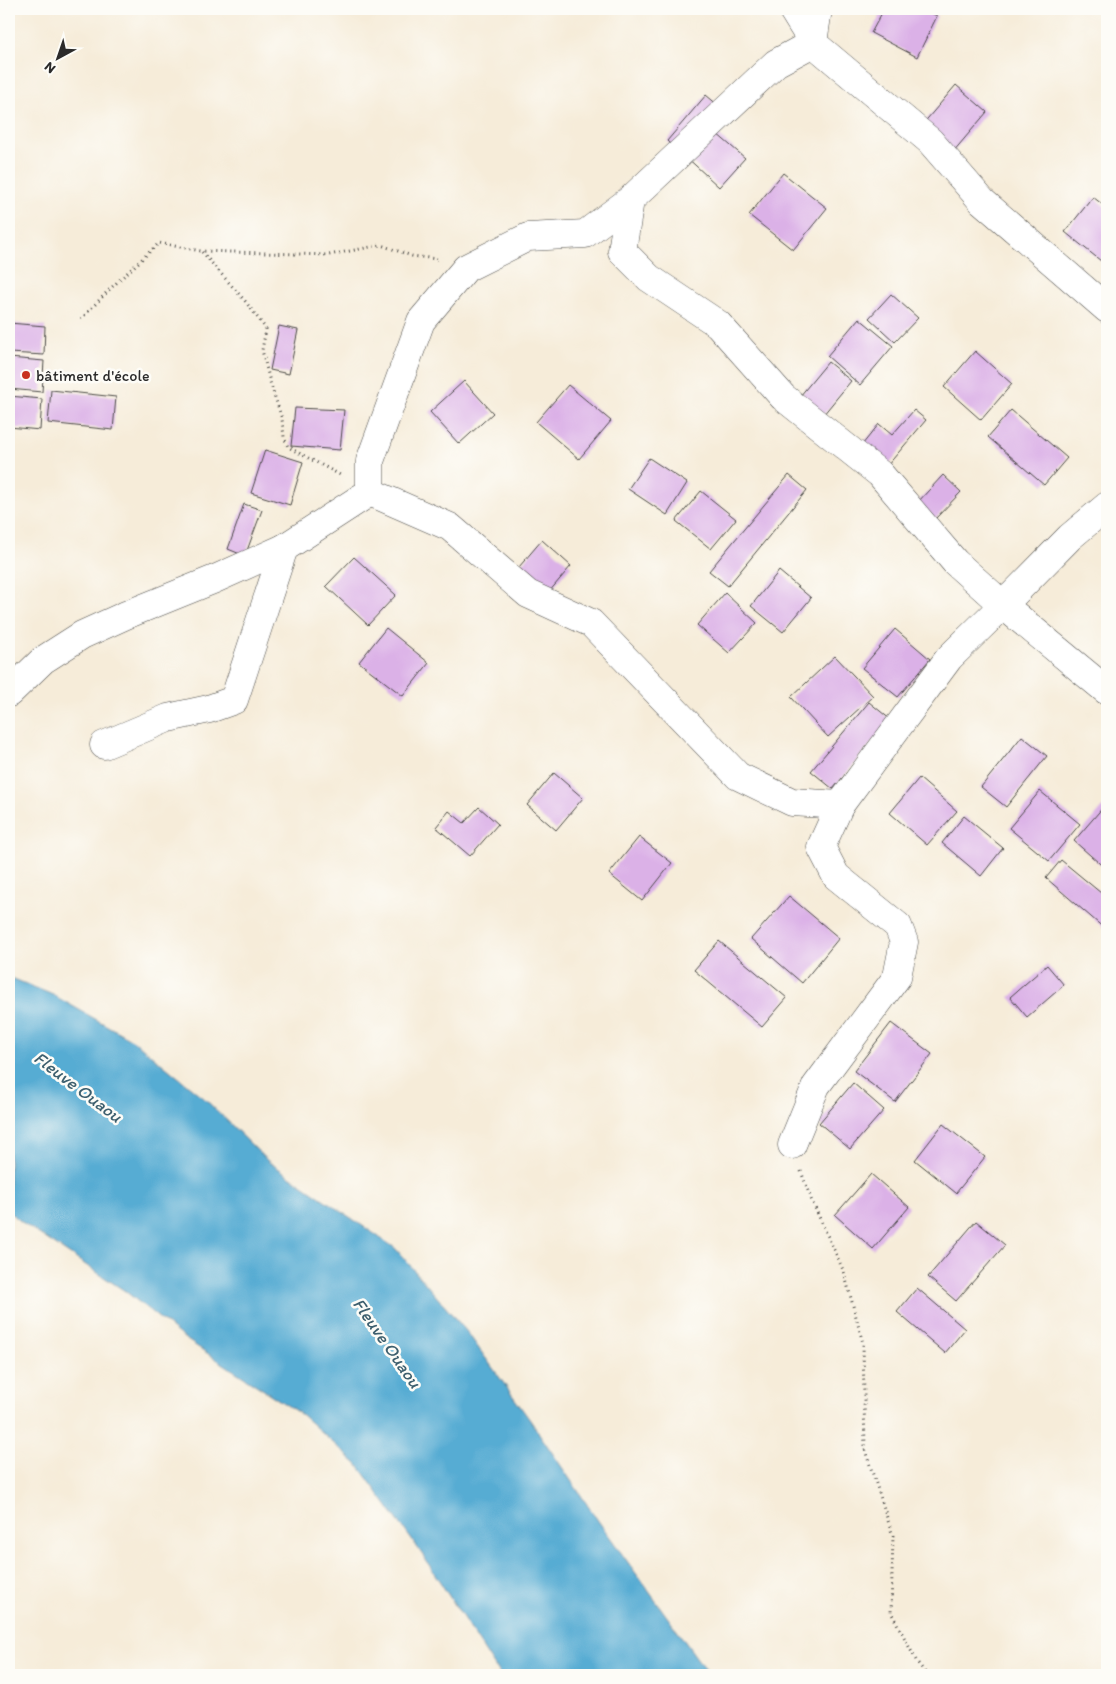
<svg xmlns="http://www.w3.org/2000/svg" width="1116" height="1684" viewBox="0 0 1116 1684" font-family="Itim,sans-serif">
<rect width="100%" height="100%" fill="#fdfcf7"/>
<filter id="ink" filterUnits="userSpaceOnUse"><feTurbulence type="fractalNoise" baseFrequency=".02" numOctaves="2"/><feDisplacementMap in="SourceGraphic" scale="10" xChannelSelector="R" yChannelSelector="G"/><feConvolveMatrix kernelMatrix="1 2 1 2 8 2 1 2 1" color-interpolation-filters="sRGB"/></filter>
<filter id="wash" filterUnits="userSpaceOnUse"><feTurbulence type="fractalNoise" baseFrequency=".0096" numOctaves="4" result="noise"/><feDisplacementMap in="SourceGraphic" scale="20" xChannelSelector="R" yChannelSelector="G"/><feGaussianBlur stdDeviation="1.12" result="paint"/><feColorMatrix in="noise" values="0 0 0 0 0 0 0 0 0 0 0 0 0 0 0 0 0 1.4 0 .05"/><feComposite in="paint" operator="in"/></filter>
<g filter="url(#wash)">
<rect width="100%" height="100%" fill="#f6ecd9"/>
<polygon fill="#57acd3" stroke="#416c7f" points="9,977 53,995 134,1041 205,1099 269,1162 395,1248 467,1332 530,1420 599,1522 709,1675 500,1675 422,1554 357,1464 302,1415 184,1338 125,1291 27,1226 9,1212"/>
<g id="blocks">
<g fill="#dbb1e7">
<polygon points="884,9 923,9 937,16 917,57 871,33"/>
<polygon points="956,85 987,112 953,152 922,125"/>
<polygon points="706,95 719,106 679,152 667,141"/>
<polygon points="709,127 745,158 719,187 684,155"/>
<polygon points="783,173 827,208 793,250 749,215"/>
<polygon points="1093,197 1107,208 1107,252 1101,261 1065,232"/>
<polygon points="891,294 918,318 895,342 869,318"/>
<polygon points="859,318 893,346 860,385 827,356"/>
<polygon points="9,323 45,326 44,355 9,353"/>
<polygon points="279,326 298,330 289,374 270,370"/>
<polygon points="975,351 1012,384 981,420 944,387"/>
<polygon points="9,358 44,361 42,392 9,389"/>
<polygon points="828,362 851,381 823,415 800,396"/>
<polygon points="464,381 493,413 459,444 430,412"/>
<polygon points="568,385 611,421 579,459 536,422"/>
<polygon points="51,390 116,397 113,430 48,423"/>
<polygon points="9,396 42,399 40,430 9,427"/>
<polygon points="295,408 344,410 340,450 291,446"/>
<polygon points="914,410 926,420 887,466 862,445 879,424 892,435"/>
<polygon points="1011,410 1067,458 1044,485 988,437"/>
<polygon points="265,450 303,462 290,505 251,493"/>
<polygon points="649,458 687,483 667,515 628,489"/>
<polygon points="789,475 807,490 728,586 709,571"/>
<polygon points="943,475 961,492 935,519 917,503"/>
<polygon points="701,491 736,519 711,549 676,521"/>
<polygon points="244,504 262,510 245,556 228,549"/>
<polygon points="542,540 571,566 543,599 513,574"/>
<polygon points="354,557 396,595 368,625 326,586"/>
<polygon points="779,571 811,598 783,632 751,606"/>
<polygon points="725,593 757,623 729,653 697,625"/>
<polygon points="386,628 429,663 403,696 359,662"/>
<polygon points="895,629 930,659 898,697 862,668"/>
<polygon points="835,656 873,696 828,737 791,697"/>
<polygon points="869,702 891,720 833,789 811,771"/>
<polygon points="1022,736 1047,756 1006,807 981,787"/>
<polygon points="554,773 583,798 556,830 527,805"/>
<polygon points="919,778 957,811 927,845 890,813"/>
<polygon points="1040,791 1080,824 1049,861 1009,828"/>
<polygon points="1105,805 1107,807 1107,870 1074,841"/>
<polygon points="479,807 498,824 470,856 436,827 449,811 464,823"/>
<polygon points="964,816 1003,848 981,876 942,843"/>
<polygon points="639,837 672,863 642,901 609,874"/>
<polygon points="1061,860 1107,898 1107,928 1106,930 1046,878"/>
<polygon points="789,896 839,938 802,983 751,939"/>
<polygon points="719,941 787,998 762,1027 694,970"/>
<polygon points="1047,965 1064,985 1027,1017 1010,997"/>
<polygon points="891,1023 932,1054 895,1102 854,1071"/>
<polygon points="853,1083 884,1110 850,1149 819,1123"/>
<polygon points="943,1124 985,1157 956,1193 915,1160"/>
<polygon points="871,1174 909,1207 873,1249 835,1215"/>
<polygon points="976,1221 1005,1245 956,1301 928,1277"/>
<polygon points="917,1288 965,1329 945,1353 897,1312"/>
</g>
</g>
</g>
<g filter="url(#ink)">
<use href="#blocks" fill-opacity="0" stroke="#494845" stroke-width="1"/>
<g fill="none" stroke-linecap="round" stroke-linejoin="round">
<g stroke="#494845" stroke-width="29">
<g id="minor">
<polyline points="792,9 813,43 776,63 630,200 622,251 649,278 718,324 783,397 880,474 955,562 1003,605 1107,691"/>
<polyline points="818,9 813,43 930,141 982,201 1107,309"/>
<polyline points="630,200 585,234 528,237 466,268 421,321 370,461 370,492 450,527 528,594 591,623 738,776 792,802 840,805"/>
<polyline points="9,693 43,660 82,635 126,615 215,579 284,548 370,492"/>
<polyline points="104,745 168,718 209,709 234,700 284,548"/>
<polyline points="792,1145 816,1086 897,977 904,942 898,926 836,876 821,847 840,805 949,658 1003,605 1070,537 1107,506"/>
</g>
</g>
<g stroke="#494845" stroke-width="3" stroke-dasharray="1 4" stroke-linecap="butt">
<polyline points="202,252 245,301 266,329 262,350 270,382 282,419 284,437 288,447 342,476"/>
<polyline points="81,319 111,288 159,243 201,251 329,255 381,245 412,256 437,259"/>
<polyline points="801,1171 811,1199 844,1272 863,1343 865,1450 893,1536 891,1612 917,1662 927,1675"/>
</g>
<use href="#minor" stroke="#fff" stroke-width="28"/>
</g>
</g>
<circle fill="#c8321e" stroke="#fdfcf7" stroke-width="2" cx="26" cy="375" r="5"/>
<g text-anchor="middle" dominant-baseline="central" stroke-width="5" stroke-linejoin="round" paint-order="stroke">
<g font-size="16" fill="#2b2b2b" stroke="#fdfcf7" text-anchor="start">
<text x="36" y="375">bâtiment d'école</text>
</g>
<g font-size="18" font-style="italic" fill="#3d5f6e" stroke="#fdfcf7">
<text transform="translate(78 1087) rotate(37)">Fleuve Ouaou</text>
<text transform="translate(387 1343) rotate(55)">Fleuve Ouaou</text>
</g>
</g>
<rect width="1116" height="1684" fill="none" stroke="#fdfcf7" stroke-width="30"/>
<g transform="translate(58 58) rotate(220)" stroke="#fdfcf7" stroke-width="4" paint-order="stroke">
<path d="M0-4L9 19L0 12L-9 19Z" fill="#2b2b2b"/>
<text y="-8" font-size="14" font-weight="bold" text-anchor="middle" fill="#2b2b2b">N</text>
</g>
</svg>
